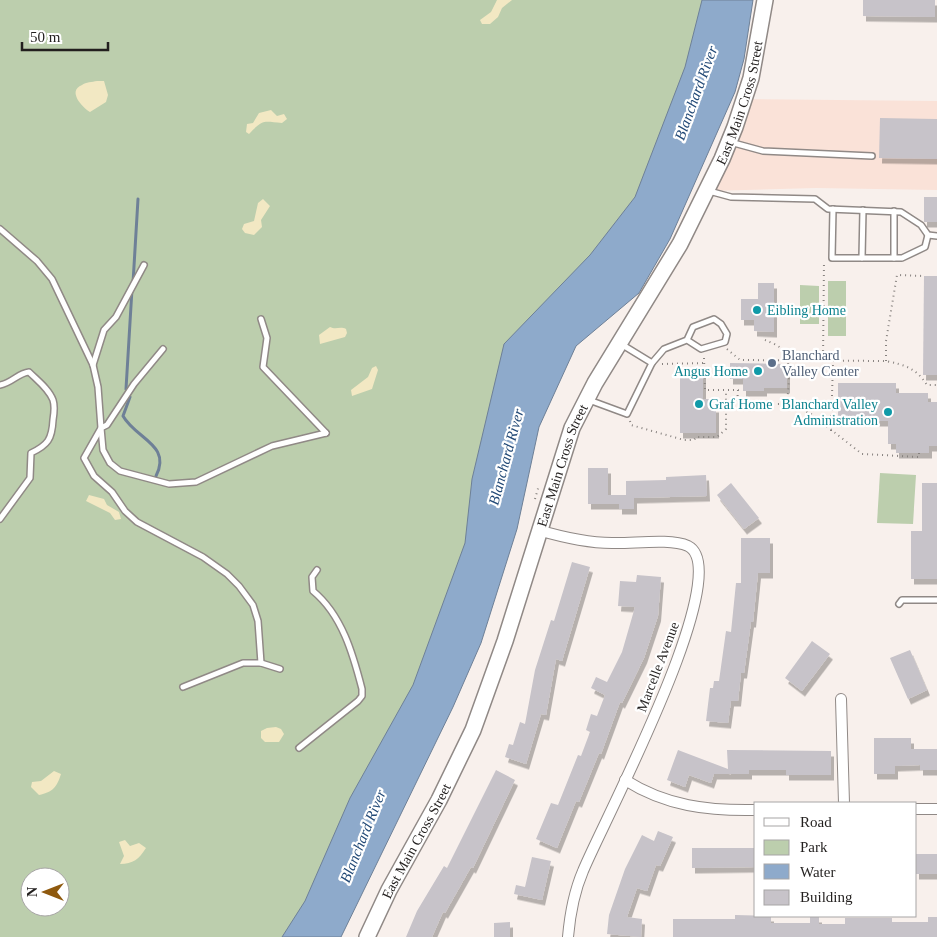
<svg xmlns="http://www.w3.org/2000/svg" width="937" height="937" viewBox="0 0 937 937" font-family="Georgia,serif">
<defs>
<filter id="shadow"><feDropShadow dx="3" dy="5.5" stdDeviation="0" flood-color="#0004"/></filter>
</defs>
<rect width="100%" height="100%" fill="#f8f0ec"/>
<polygon fill="#fae2d8" points="745,99 937,101 937,190 816,188 708,191"/>
<g fill="#bccead" fill-rule="evenodd">
<path d="M0,0h726l-79,228 -113,127 -47,171 -172,411h-315zM30,877h30v30h-30z"/>
<rect x="828" y="281" width="18" height="55"/>
<polygon points="800,285 819,286 819,324 800,324"/>
<polygon points="880,473 916,475 913,524 877,523"/>
</g>
<g fill="#f2e8c3">
<polygon points="497,0 512,0 502,8 498,17 490,24 482,24 480,20 491,12"/>
<path d="M97,81h7l4,14 -2,7 -16,10c-8,-5 -23,-21 -8,-27 4,-3 10,-3 15,-4z"/>
<path d="M271,110l6,6 7,-2 3,5 -5,4c-19,-2 -19,-4 -33,11l-3,-2 1,-8 6,-1 6,-10z"/>
<polygon points="263,199 270,206 261,220 262,227 254,235 245,233 242,229 244,224 254,221 258,203"/>
<path d="M330,327c6,3 10,-1 16,2l1,4 -2,4 -25,7 -1,-9z"/>
<polygon points="376,366 378,370 372,389 352,396 351,390 368,377 372,368"/>
<polygon points="89,495 104,499 107,505 119,512 121,519 115,520 110,513 86,501"/>
<polygon points="276,727 281,729 284,734 279,742 265,742 261,738 261,731 267,728"/>
<path d="M54,771l7,3c-4,13 -8,18 -22,21l-8,-8 1,-5 9,-1z"/>
<path d="M125,840l5,6 9,-3 7,5c-7,11 -13,16 -26,16l4,-8 -5,-14z"/>
</g>
<polygon fill="#8eaacb" stroke="#6e8097" points="702,0 753,0 744,59 735,92 670,239 639,293 576,346 539,427 517,529 481,643 453,707 341,937 282,937 305,901 350,798 413,685 465,543 472,479 504,344 590,255 635,197 685,67"/>
<g fill="none" stroke-linecap="round" stroke-linejoin="round">
<g stroke="#6e8097" stroke-width="3">
<polyline points="133,283 138,199"/>
<path d="M132,289l-6,100 4,8 -7,19c13,23 49,29 33,60"/>
</g>
</g>
<g fill="#c7c3c9" filter="url(#shadow)">
<polygon points="863,0 935,0 935,17 863,16"/>
<polygon points="880,118 937,119 937,159 879,158"/>
<rect x="924" y="197" width="13" height="25"/>
<polygon points="924,276 937,276 937,375 923,375"/>
<polygon points="758,283 774,283 774,332 754,331 754,320 741,320 741,299 758,299"/>
<polygon points="730,363 787,364 787,388 764,388 764,391 743,391 743,379 730,379"/>
<polygon points="680,371 703,371 703,399 712,399 712,407 716,407 716,433 680,433"/>
<polygon points="838,383 896,383 896,393 928,393 928,402 937,402 937,446 929,446 929,453 896,453 896,444 888,444 888,421 838,421"/>
<polygon points="588,468 608,468 608,495 626,495 626,481 666,480 666,477 706,475 707,496 634,498 634,509 619,509 619,504 588,504"/>
<polygon points="731,483 759,518 744,529 717,495"/>
<polygon points="922,483 937,483 937,579 911,579 911,531 922,531"/>
<polygon points="741,538 770,538 770,573 758,573 753,622 751,622 744,673 741,673 738,701 731,701 728,723 706,721 710,688 713,688 714,681 719,681 726,631 731,632 736,583 741,583"/>
<polygon points="572,562 590,567 562,661 556,659 546,715 541,714 526,764 505,757 509,744 513,745 520,722 525,724 535,670 551,620 554,621"/>
<polygon points="637,575 661,577 658,616 644,658 622,703 620,702 601,754 599,753 579,802 576,801 557,848 536,839 551,803 558,805 578,755 581,756 590,732 586,730 591,714 597,716 605,695 591,688 596,677 607,682 622,652 635,607 618,606 620,581 636,582"/>
<polygon points="812,641 830,654 802,691 785,678"/>
<polygon points="910,650 927,690 908,699 890,658"/>
<polygon points="874,738 911,738 911,749 937,749 937,770 920,770 920,765 895,766 895,774 874,774"/>
<polygon points="678,750 728,769 727,750 831,751 831,775 786,775 786,770 749,770 749,774 714,774 711,783 689,775 685,787 667,780"/>
<polygon points="496,770 515,780 473,868 471,867 445,913 443,912 432,937 406,937 417,911 444,866 447,868"/>
<polygon points="658,831 673,837 660,866 656,865 647,891 637,888 627,917 642,919 641,937 607,934 609,915 625,869 642,835 654,841"/>
<polygon points="692,848 756,848 756,867 692,868"/>
<rect x="916" y="854" width="21" height="20"/>
<polygon points="532,857 551,861 542,900 514,894 516,885 525,887"/>
<polygon points="735,915 771,916 771,923 810,923 810,917 819,917 819,924 845,924 845,918 892,918 892,922 928,922 928,917 937,917 937,937 673,937 673,919 735,919"/>
<polygon points="510,922 510,937 494,937 494,923"/>
</g>
<g fill="none" stroke-linecap="round" stroke-linejoin="round">
<g stroke="#908986" stroke-width="8">
<g id="service">
<polyline points="730,142 763,151 872,156"/>
<polyline points="709,191 731,197 815,199 828,209 901,212 921,225 928,235 937,236"/>
<polyline points="833,209 832,258 902,258 925,247 928,235"/>
<polyline points="894,211 894,258"/>
<polyline points="0,229 37,261 52,279 93,365 98,387 101,428 84,458 94,476 112,492 125,511 137,522 203,557 227,574 239,586 253,605 258,621 261,663 243,663 183,687"/>
<polyline points="862,258 863,210"/>
<polyline points="261,319 267,338 263,367 326,433"/>
<polyline points="163,349 134,384 107,425 101,428 103,450 110,463 120,471 169,484 196,482 272,446 326,433"/>
<polyline points="652,363 664,349 687,340 693,327 714,319 721,324 727,334 725,342 701,349 687,340"/>
<polyline points="93,365 104,330 116,317 144,265"/>
<path d="M0,385c12,-2 18,-12 29,-13 8,8 20,17 24,28 2,6 1,14 0,20 -1,19 -5,25 -22,33l-1,25 -30,41"/>
<polyline points="589,400 627,414 652,363 621,344"/>
<polyline points="899,604 902,600 937,600"/>
<polyline points="261,663 280,669"/>
<path d="M299,748l59,-47 4,-5v-7c-9,-35 -20,-74 -49,-98l-1,-14 5,-7"/>
</g>
</g>
<g stroke="#908986" stroke-width="12">
<g id="minor">
<path d="M538,530c24,7 49,13 74,13 20,1 58,-5 76,3 50,25 -89,284 -105,325 -9,21 -13,43 -15,66"/>
<polyline points="841,699 844,803"/>
<path d="M625,780c41,26 83,31 131,30"/>
<polyline points="916,809 937,809"/>
</g>
</g>
<g stroke="#908986" stroke-width="18">
<g id="secondary">
<path id="s1" d="M367,937l22,-47 50,-90 34,-70 32,-89 67,-213 23,-45 85,-139 42,-85 13,-32 16,-49 14,-78"/>
</g>
</g>
<g stroke="#87827f" stroke-width="2" stroke-dasharray="1 4" stroke-linecap="butt">
<path d="M765,340c7,3 16,6 20,13 6,8 4,41 1,51"/>
<path d="M727,349l13,11 146,1c19,4 30,7 41,24h10"/>
<polyline points="704,358 705,390 738,390 737,404 786,404 797,407 811,414 862,454 919,457 919,453"/>
<polyline points="823,361 824,261"/>
<polyline points="886,361 886,341 897,275 924,276"/>
<polyline points="662,364 704,363"/>
<polyline points="630,421 631,425 684,440 694,440 696,437 717,437 726,429 726,390"/>
<polyline points="831,431 833,361"/>
<polyline points="535,499 539,485"/>
</g>
<use href="#service" stroke="#fff" stroke-width="5"/>
<use href="#minor" stroke="#fff" stroke-width="10"/>
<use href="#secondary" stroke="#fff" stroke-width="15"/>
</g>
<g fill="#0f9aa8" stroke="#fff" stroke-width="2">
<circle cx="757" cy="310" r="5"/>
<circle cx="758" cy="371" r="5"/>
<circle cx="699" cy="404" r="5"/>
<circle cx="888" cy="412" r="5"/>
</g>
<circle fill="#5c6f8a" stroke="#fff" stroke-width="2" cx="772" cy="363" r="5"/>
<g text-anchor="middle" dominant-baseline="central" stroke-width="4.5" stroke-linejoin="round" paint-order="stroke">
<g font-size="14" fill="#221f1e" stroke="#fff">
<text stroke="none"><textPath href="#s1" startOffset="918">East Main Cross Street</textPath></text>
<text stroke="none"><textPath href="#s1" startOffset="512">East Main Cross Street</textPath></text>
<text transform="translate(658 667) rotate(-69)">Marcelle Avenue</text>
<text stroke="none"><textPath href="#s1" startOffset="108">East Main Cross Street</textPath></text>
</g>
<g font-size="14" fill="#0d838f" stroke="#fff" text-anchor="start">
<text x="767" y="310">Eibling Home</text>
<text x="748" y="371" text-anchor="end">Angus Home</text>
<text x="709" y="404">Graf Home</text>
<text x="878" y="404" text-anchor="end">Blanchard Valley<tspan x="878" dy="16">Administration</tspan></text>
</g>
<g font-size="14" fill="#4e5e75" stroke="#fff" text-anchor="start">
<text x="782" y="355">Blanchard<tspan x="782" dy="16">Valley Center</tspan></text>
</g>
<g font-size="15" font-style="italic" fill="#234a77" stroke="#fff">
<text transform="translate(696 93) rotate(-70)">Blanchard River</text>
<text transform="translate(506 457) rotate(-75)">Blanchard River</text>
<text transform="translate(363 836) rotate(-68)">Blanchard River</text>
</g>
</g>
<rect x="754" y="802" width="162" height="115" fill="#ffffff" stroke="#a7a5a5"/>
<rect x="764" y="818" width="25" height="8" fill="#ffffff" stroke="#a7a5a5"/>
<text x="800" y="827" font-size="15" fill="#221f1e">Road</text>
<rect x="764" y="840" width="25" height="15" fill="#bccead" stroke="#a7a5a5"/>
<text x="800" y="852" font-size="15" fill="#221f1e">Park</text>
<rect x="764" y="864" width="25" height="15" fill="#8eaacb" stroke="#a7a5a5"/>
<text x="800" y="877" font-size="15" fill="#221f1e">Water</text>
<rect x="764" y="890" width="25" height="15" fill="#c7c3c9" stroke="#a7a5a5"/>
<text x="800" y="902" font-size="15" fill="#221f1e">Building</text>
<g transform="translate(45 892) rotate(270)"><circle r="24" fill="#ffffff" stroke="#a7a5a5"/>
<path d="M0-4L9 19L0 12L-9 19Z" fill="#8f590e"/>
<text y="-8" font-size="14" font-weight="bold" text-anchor="middle" fill="#221f1e">N</text>
</g>
<path d="M22 42v8h86v-8" fill="none" stroke="#221f1e" stroke-width="2.5"/>
<text x="30" y="42" font-size="15" fill="#221f1e" stroke="#ffffff" stroke-width="4" paint-order="stroke">50 m</text>
</svg>
